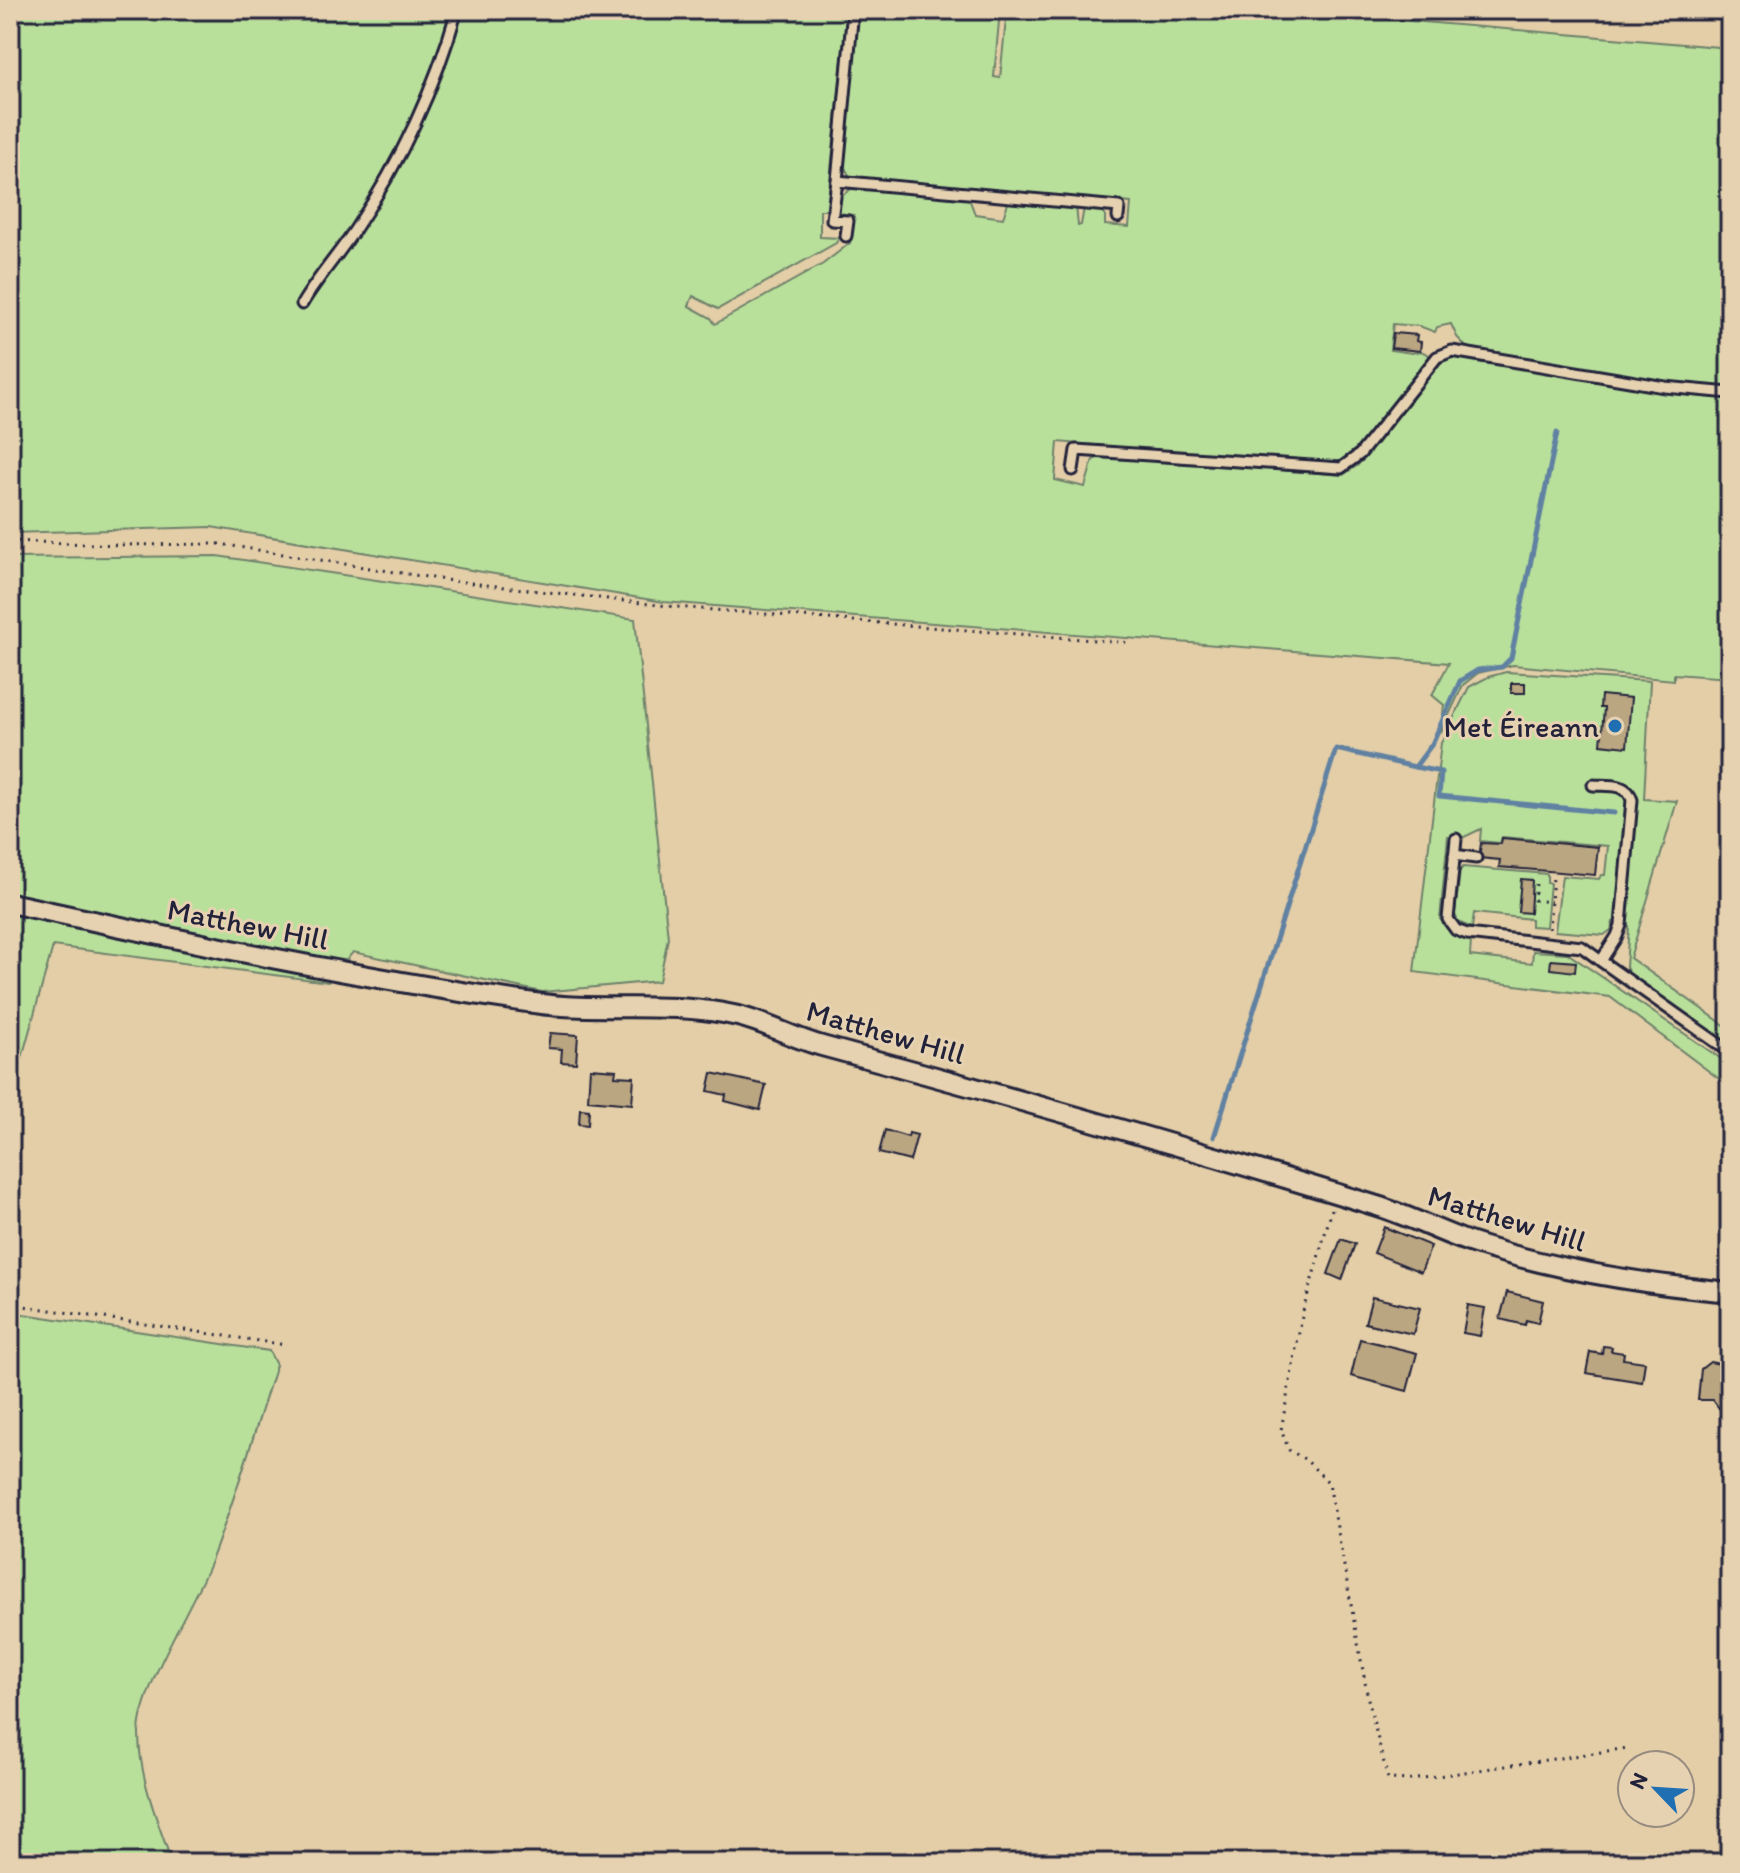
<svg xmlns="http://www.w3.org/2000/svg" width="1740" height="1873" viewBox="0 0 1740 1873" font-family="Itim,sans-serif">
<rect width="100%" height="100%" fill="#e3cea7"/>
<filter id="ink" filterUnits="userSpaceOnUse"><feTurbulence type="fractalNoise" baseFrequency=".0125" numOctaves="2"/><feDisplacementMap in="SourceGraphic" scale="16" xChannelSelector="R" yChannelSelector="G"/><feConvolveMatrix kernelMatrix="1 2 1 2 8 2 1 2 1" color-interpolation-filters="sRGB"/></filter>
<g filter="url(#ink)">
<g fill="#b9e09b" stroke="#6e816b" stroke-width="2">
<path d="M10,10h443c-19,57 -38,112 -68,164 -22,39 -52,73 -75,111l82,-109 68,-166h387l-20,200h-7v27l19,1 -3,5 -118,66 -25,-13 -4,10 22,12 4,6 108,-60 27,-21 4,-28 -15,-2 2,-17 13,-9 114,9 7,18 28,4 6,-18 67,6 2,20 3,-1 3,-17h14l7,7v10l24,2 2,-24 -281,-26 -6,-11 13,-156h143l-6,67 6,1 7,-68h274l449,38v341l-44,-3 -219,-38 -10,-11 -6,-13 -14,3 -2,5 -16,-6 -26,-2 -3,26 22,3 9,-2 10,5 -73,91 -17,15 -78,-3 -205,-17 -3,38 30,7 8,-27 9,-4 241,19 15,-10 82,-102 14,-6 40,3 183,33 53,5v280l-56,-4v6l-161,-15 -35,8 -15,12 -22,47 3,-27 -12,-10 17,-32 -785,-61 -453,-75 -201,6z"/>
<polygon points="217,556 635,619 668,938 659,981 542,992 353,952 328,982 53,946 10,1101 10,558"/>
<polygon points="1506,672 1650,681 1644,799 1677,801 1630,958 1730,1029 1730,1044 1629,974 1626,967 1629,926 1613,922 1611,930 1604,935 1555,931 1562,876 1599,879 1601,875 1605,875 1608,846 1502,837 1500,843 1480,841 1481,829 1462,838 1448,836 1440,919 1448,930 1471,940 1470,956 1532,963 1533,951 1567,953 1730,1065 1730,1087 1610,997 1414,972 1441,743 1469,687 1488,677"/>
<polygon points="1463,867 1547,874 1547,882 1550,883 1546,927 1531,926 1531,919 1474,913 1472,928 1458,922 1455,914 1460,871"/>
<path d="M10,1312l259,39 7,14c-21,65 -40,132 -65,196 -18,45 -72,128 -72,173 0,44 19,88 33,129h-162z"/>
</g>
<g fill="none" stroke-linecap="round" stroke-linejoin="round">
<g stroke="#6081a2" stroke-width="5">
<polyline points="1557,433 1511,658 1502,667 1478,670 1460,681 1432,744 1415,767 1441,772 1439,796 1614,813"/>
<polyline points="1214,1137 1336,749 1415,767"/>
</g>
</g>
<g fill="#bba682" stroke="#22223b" stroke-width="2">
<polygon points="1393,333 1417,335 1416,341 1421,342 1420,351 1391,348"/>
<rect x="1511" y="683" width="14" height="10"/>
<polygon points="1601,695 1631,698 1627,747 1601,744 1604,708 1600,708"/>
<polygon points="1502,838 1598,847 1595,875 1499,867 1500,860 1479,858 1481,843 1501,844"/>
<polygon points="1521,879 1532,880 1530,913 1518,912"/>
<polygon points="1551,960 1576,962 1575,972 1550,969"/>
<polygon points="550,1033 578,1035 576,1063 561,1062 562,1049 548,1048"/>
<polygon points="590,1068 616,1070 615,1076 634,1077 632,1104 588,1100"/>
<polygon points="712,1073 766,1085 760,1110 725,1101 726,1095 708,1091"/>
<polygon points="580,1109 589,1110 588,1125 579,1124"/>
<polygon points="885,1130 908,1137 909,1133 917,1135 910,1161 879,1153"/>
<polygon points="1384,1227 1431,1246 1421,1272 1374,1253"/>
<polygon points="1341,1239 1355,1244 1342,1280 1328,1274"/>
<polygon points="1507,1292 1543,1301 1538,1323 1526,1320 1525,1325 1500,1319"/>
<polygon points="1372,1297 1420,1308 1413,1334 1365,1323"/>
<polygon points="1468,1305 1485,1308 1480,1336 1463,1333"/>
<polygon points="1360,1339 1417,1353 1407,1391 1351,1376"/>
<polygon points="1603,1346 1612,1347 1611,1351 1624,1353 1623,1359 1645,1362 1642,1382 1586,1373 1590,1352 1602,1354"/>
<polygon points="1710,1362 1720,1364 1727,1372 1724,1396 1730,1406 1722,1412 1713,1400 1698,1400 1701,1369"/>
</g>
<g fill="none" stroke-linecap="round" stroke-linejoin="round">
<g stroke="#22223b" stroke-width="15">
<g id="service">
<polyline points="837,181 853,10"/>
<polyline points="846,236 848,221 832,220 837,181 1119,207 1118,217"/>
<path d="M302,304c16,-27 37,-50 54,-76 45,-67 79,-140 101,-218"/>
<polyline points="1073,470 1076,450 1341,468 1360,454 1437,357 1452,351 1665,387 1730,393"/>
<path d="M1456,839l-8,80 8,11 11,4 115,13 19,14 16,-25 4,-11 11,-125c-5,-18 -24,-14 -39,-15"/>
<polyline points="1454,855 1476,858"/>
<polyline points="1601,961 1730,1052"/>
</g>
</g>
<g stroke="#22223b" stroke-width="24">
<path id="minor" d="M10,903c174,38 348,75 524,100 68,10 137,-3 204,13 29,7 55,22 84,30 186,50 371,103 555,160 32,10 61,25 92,36 84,28 173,42 261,50"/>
</g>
<g stroke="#22223b" stroke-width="3" stroke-dasharray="2 6" stroke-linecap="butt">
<polyline points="10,541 119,545 220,544 445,580 676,607 1132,643"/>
<polyline points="1536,884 1534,900 1551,902"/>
<polyline points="1549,929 1553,877"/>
<polyline points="1332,1209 1303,1311 1281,1430 1289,1450 1306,1460 1329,1483 1369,1704 1388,1779 1410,1780 1628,1748"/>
<polyline points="10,1304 286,1345"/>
</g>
<use href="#service" stroke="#e6d2b0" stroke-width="9"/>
<use href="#minor" stroke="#e6d2b0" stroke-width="18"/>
</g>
</g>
<circle fill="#1f6fb2" stroke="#e6d2b0" stroke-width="3" cx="1615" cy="726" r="8"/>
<g text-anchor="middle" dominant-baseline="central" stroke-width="6" stroke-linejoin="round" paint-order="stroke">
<g font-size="30" fill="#22223b" stroke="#e6d2b0" text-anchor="end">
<text x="1599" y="726">Met Éireann</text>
</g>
<g font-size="30" fill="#22223b" stroke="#e6d2b0">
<text transform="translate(248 924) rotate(11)">Matthew Hill</text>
<text transform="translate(886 1032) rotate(16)">Matthew Hill</text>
<text transform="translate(1507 1218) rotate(17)">Matthew Hill</text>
</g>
</g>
<rect width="1740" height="1873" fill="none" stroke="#e6d2b0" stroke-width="40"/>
<rect x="20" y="20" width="1700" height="1833" fill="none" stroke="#22223b" stroke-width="3" filter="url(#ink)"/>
<g transform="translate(1656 1789) rotate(295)"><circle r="38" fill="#e6d2b0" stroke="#988c81" stroke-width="2"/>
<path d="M0-6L14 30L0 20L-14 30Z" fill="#1f6fb2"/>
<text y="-12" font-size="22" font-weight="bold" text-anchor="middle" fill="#22223b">N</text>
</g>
</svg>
